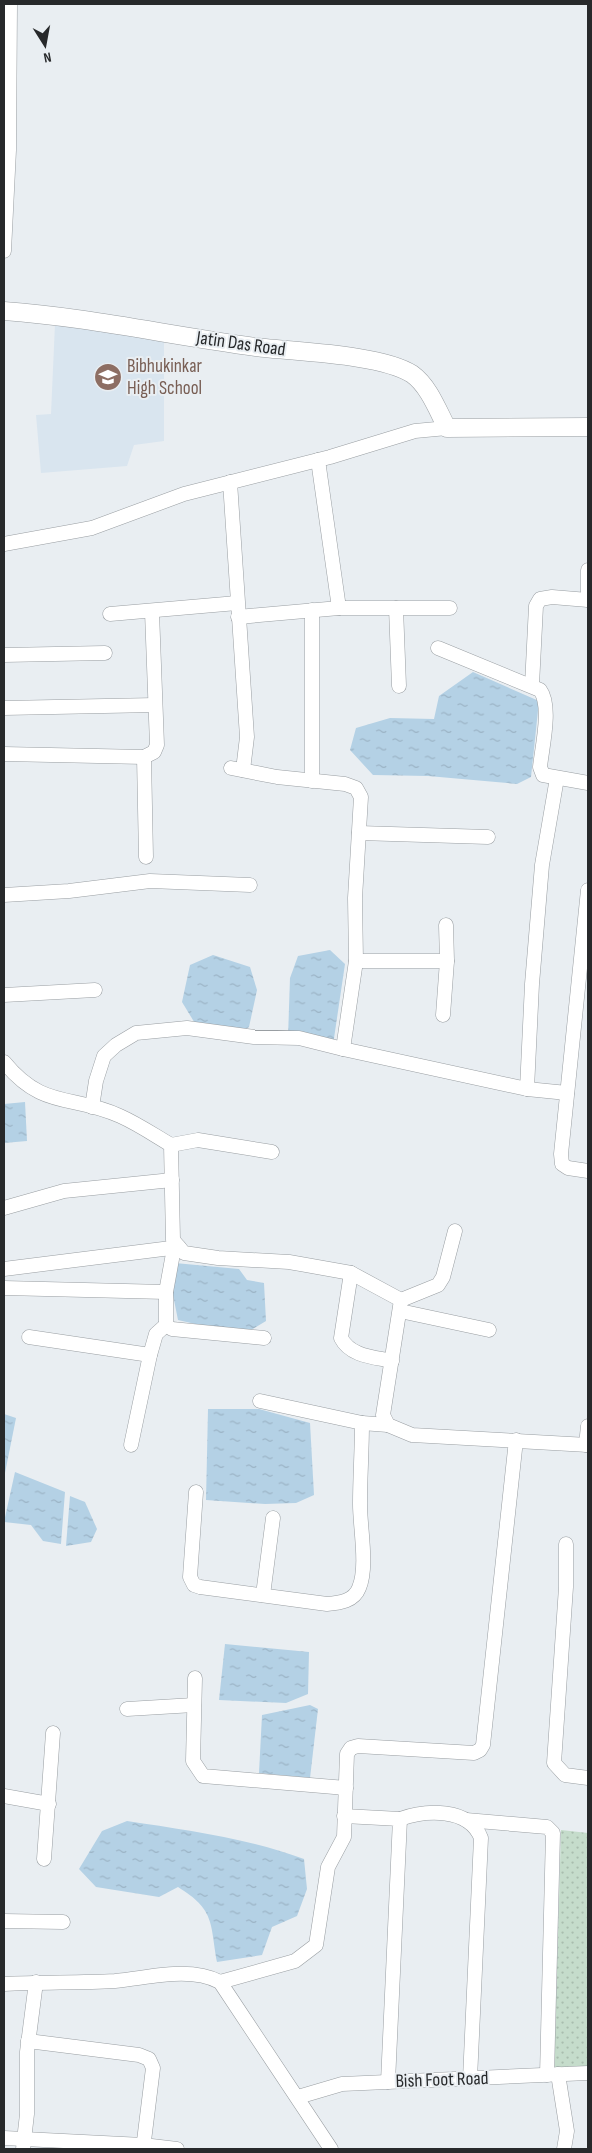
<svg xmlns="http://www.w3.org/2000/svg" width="592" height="2153" viewBox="0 0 592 2153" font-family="'Sofia Sans Condensed',sans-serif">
<defs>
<pattern id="green-dots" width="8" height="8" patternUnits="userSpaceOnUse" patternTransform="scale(1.25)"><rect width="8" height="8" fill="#c5dccb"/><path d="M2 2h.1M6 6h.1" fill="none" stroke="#a9bdae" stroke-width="1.8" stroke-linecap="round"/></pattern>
<pattern id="water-ripples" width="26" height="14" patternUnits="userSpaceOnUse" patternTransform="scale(1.25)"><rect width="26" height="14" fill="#b4d1e5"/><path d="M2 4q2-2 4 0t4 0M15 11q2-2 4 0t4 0" fill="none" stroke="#9bb3c5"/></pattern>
</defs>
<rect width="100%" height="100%" fill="#e9eef2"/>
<polygon fill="#d9e5ef" points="55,324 164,340 164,441 134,445 127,466 41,473 36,415 51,414"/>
<polygon fill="url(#green-dots)" points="561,1830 588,1833 588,2068 554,2071"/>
<g fill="url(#water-ripples)">
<polygon points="473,672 539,701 531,777 517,784 428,776 373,775 350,750 356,728 390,718 434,719 439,696"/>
<polygon points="330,950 345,964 333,1045 288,1038 290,978 298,956"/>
<polygon points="213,955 250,967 257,990 249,1027 237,1035 196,1025 182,1002 190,965"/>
<polygon points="25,1102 27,1141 4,1143 4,1104"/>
<polygon points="175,1263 239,1269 247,1280 264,1283 266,1321 251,1330 217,1329 178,1320 172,1290"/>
<polygon points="208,1409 259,1409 310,1423 314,1495 296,1503 265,1504 206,1500"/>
<polygon points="4,1414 16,1418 4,1478"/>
<polygon points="15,1472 65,1492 61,1544 43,1541 31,1525 4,1522"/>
<polygon points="70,1496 85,1502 97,1529 91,1542 66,1546"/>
<polygon points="225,1644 309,1652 308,1694 286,1703 219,1700"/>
<polygon points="310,1705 318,1709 310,1778 259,1773 262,1715"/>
<path d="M127,1821c59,9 120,17 177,38l3,30 -10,27 -25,11 -10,28 -45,7c-7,-40 -2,-52 -39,-75l-19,10 -63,-10 -17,-18 23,-38z"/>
</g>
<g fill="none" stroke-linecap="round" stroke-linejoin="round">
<g stroke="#999ea2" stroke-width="15">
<g id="minor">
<polyline points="4,251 9,150 10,4"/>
<polyline points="318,460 339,608"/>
<polyline points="230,482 247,737 243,770"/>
<polyline points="4,544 92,528 184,494 330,457 415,431 447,428"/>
<polyline points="588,600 588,570"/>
<polyline points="396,608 399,686"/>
<polyline points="110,614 237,603"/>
<polyline points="238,617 339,608 450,608"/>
<path d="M438,648l102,42c12,16 2,57 0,77l3,8 45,8"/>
<polyline points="4,655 105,653"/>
<polyline points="532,685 536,606 540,599 552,597 588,600"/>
<polyline points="4,708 155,705"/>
<polyline points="4,754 144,757 154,752 157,745 152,612"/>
<polyline points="144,757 146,857"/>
<polyline points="231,768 277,777 345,784 356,788 361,797 355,898 356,961 343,1049"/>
<polyline points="312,781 312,610"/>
<polyline points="359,833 488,837"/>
<polyline points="588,890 561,1154 562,1164 568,1168 588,1171"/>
<polyline points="4,895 69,891 150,881 250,885"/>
<polyline points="356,961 447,961"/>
<polyline points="4,995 95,990"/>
<polyline points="443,1015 447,961 446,925"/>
<path d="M4,1062c39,48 68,32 116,54 18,8 34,19 51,29l2,95 11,13 34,5 71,4 62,11 50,27 -18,115 5,10 24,10 176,10"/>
<polyline points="527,1089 532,984 542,865 557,778"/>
<polyline points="92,1107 96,1081 104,1056 116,1045 136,1033 187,1028 254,1037 299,1038 343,1049 527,1089 567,1093"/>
<polyline points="171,1145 198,1140 272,1152"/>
<polyline points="4,1208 64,1191 172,1180"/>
<polyline points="174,1248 166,1292 166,1325 172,1329 264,1338"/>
<polyline points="4,1269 179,1247"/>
<path d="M351,1273l-10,65c9,18 32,19 51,23"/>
<polyline points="4,1288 166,1292"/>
<polyline points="401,1300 438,1285 443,1277 455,1231"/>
<polyline points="400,1311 489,1330"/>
<polyline points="29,1337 150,1355"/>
<polyline points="260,1401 362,1423 388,1425"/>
<polyline points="131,1445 150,1355 156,1334 166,1325"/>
<polyline points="586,1445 588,1426"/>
<path d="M196,1492l-6,85 4,8 6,2 127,17c13,-1 27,-3 32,-16 9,-21 1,-60 1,-84 0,-27 2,-54 2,-81"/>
<polyline points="566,1544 566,1587 554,1763 565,1775 588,1778"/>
<polyline points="263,1595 273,1518"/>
<polyline points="195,1678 193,1761 203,1776 346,1788"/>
<polyline points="127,1709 194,1705"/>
<polyline points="4,1796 49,1804"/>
<polyline points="344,1816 400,1819 388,2082"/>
<path d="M400,1819c25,-9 69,-12 81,19l-11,241"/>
<polyline points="466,1820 547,1827 553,1833 547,2075"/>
<polyline points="44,1859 53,1733"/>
<polyline points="4,1921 63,1922"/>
<polyline points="220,1982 295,1961 316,1945 328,1867 344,1837 347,1754 351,1748 358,1746 474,1753 480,1750 483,1745 516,1440"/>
<path d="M4,1984c37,-2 74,-1 111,-3 34,-3 74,-15 105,1l111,167"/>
<polyline points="28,2041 139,2055 149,2059 153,2068 143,2149"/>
<polyline points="558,2074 567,2131 564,2149"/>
<polyline points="298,2097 342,2084 588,2073"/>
<polyline points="4,2138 143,2145 177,2149"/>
<polyline points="23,2149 27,2114 27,2052 36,1982"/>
</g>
</g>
<g stroke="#999ea2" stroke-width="19">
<path id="tertiary" d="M4,311c84,6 168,25 252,36 39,5 125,7 156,27 17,12 26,37 35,54l141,-1"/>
</g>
<use href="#minor" stroke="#fff" stroke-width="14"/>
<use href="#tertiary" stroke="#fff" stroke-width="18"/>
</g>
<defs>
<g id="school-disc" transform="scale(1.4375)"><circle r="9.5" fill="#8d6e63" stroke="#e9eef2"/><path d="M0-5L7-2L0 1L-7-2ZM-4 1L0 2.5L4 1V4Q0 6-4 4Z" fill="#fff"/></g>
</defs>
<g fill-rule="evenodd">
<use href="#school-disc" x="108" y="377"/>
</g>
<g text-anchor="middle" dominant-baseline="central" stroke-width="4" stroke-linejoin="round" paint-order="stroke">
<g font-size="19" fill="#27292b" stroke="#e9eef2">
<text transform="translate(241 344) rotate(8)">Jatin Das Road</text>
<text transform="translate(442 2080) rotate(-2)">Bish Foot Road</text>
</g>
<g font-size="19" fill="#785e54" stroke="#e9eef2" text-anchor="start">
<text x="127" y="366">Bibhukinkar<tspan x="127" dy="22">High School</tspan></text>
</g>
</g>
<rect width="592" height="2153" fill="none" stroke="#27292b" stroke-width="10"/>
<g transform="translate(45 45) rotate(169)" stroke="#e9eef2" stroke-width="4" paint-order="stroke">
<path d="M0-4L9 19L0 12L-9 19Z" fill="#27292b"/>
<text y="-8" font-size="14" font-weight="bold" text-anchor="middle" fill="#27292b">N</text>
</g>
</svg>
